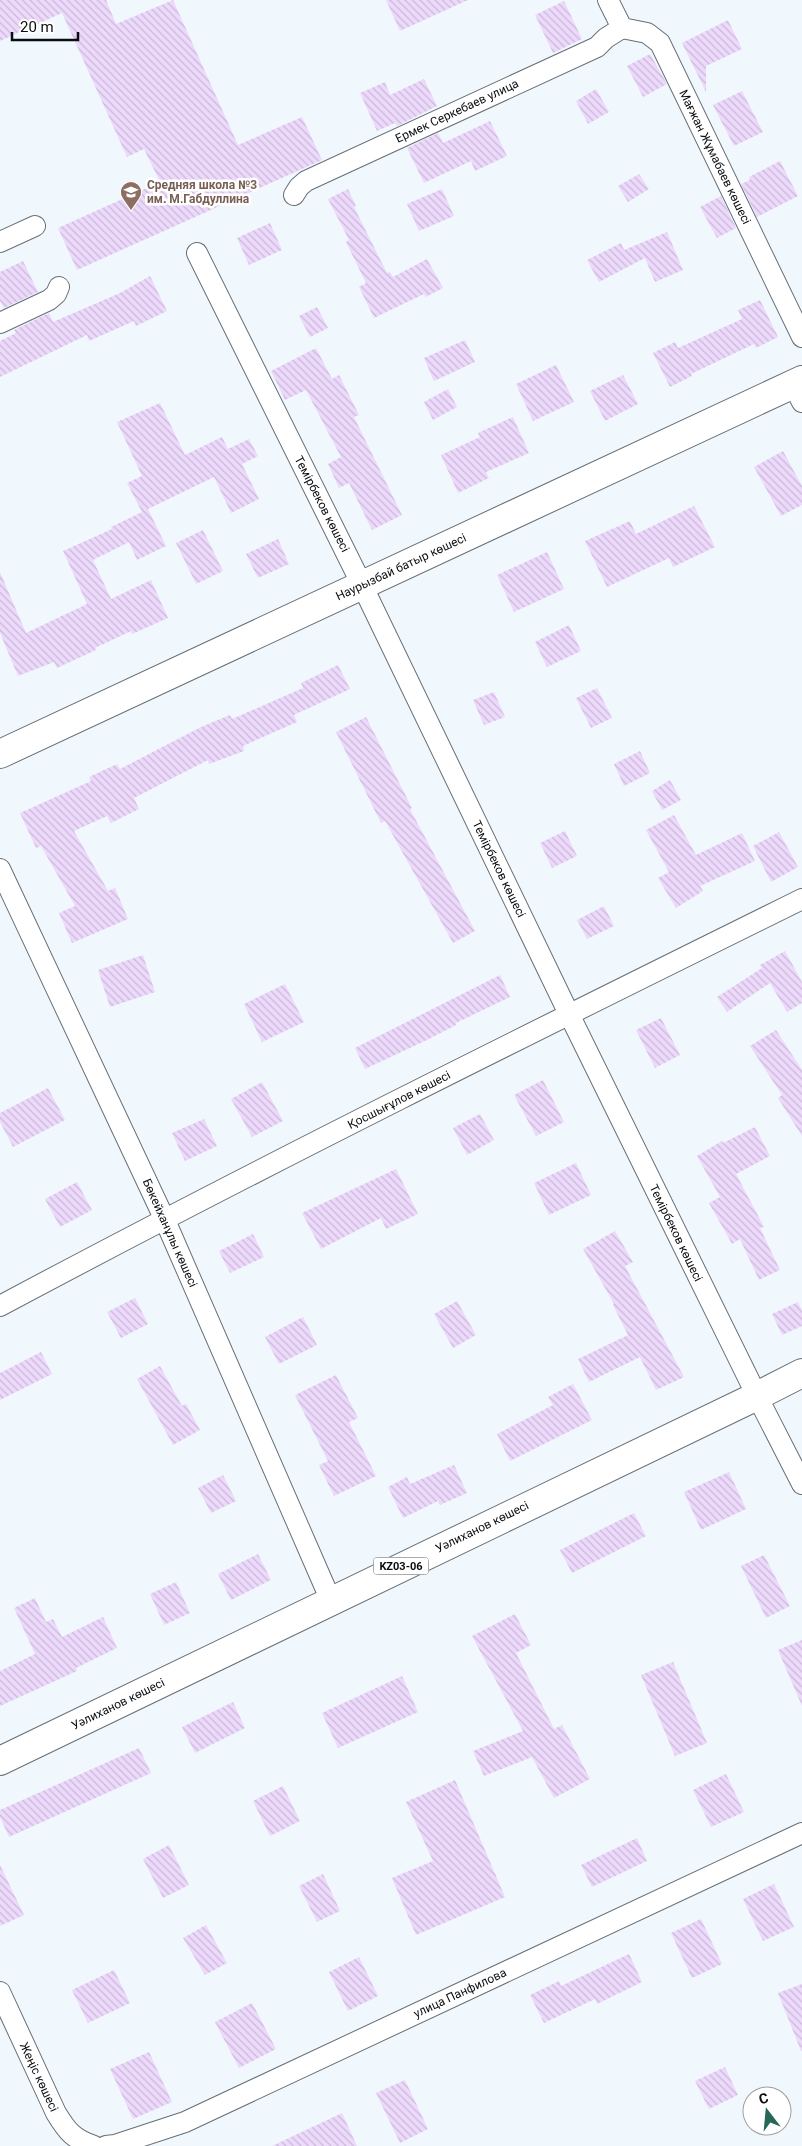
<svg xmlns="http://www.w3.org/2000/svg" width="802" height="2146" viewBox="0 0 802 2146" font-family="Roboto,sans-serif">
<defs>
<pattern id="building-back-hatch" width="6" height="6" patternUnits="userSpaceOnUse" patternTransform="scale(1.25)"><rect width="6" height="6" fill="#edd9fb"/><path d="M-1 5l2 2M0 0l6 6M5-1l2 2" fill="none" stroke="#cab9d6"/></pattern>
</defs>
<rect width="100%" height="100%" fill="#f0f8fe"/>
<g fill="url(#building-back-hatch)">
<polygon points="0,0 106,0 116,24 173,0 238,145 302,117 322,160 77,270 58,228 160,182 144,149 127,157 62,13 0,41"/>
<polygon points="386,0 468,0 400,31"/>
<polygon points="564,1 582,39 553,53 535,15"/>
<polygon points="728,20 742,49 706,66 706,92 682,43"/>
<polygon points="650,54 667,84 643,97 627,66"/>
<polygon points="424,79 437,106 397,126 395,123 377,131 360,93 385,82 390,95"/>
<polygon points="596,89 609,112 588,124 576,101"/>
<polygon points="742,91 763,132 734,146 713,105"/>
<polygon points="490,121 507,156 475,171 471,161 424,183 407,148 438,133 443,143"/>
<polygon points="780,161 798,196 757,217 741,184 750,180 749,177"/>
<polygon points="639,174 649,189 628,202 618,186"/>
<polygon points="348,189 356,206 354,207 387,273 390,272 393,277 427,259 443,288 426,297 424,294 374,318 359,287 366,283 346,242 349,240 328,199"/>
<polygon points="442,189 454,216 419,231 407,204"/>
<polygon points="721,196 736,228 717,238 700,207"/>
<polygon points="270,223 282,250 249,265 237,238"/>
<polygon points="667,232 683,270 655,282 645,258 599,282 587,260 621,243 624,250"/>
<polygon points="23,261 38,292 4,308 0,301 0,272"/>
<polygon points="150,276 167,311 136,326 134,321 89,341 87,335 0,377 0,341 16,333 14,330 49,313 53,322 120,293"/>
<polygon points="760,300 778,337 756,348 754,344 691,374 692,376 670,387 653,353 675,342 678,348 742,319 738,310"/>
<polygon points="317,307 328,328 310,337 299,316"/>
<polygon points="465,340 475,362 434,381 424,358"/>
<polygon points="316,348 332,379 339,375 359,415 354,417 402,515 372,530 349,483 339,488 328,464 341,457 306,390 285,400 271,371"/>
<polygon points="556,365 574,402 533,421 516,384"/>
<polygon points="623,375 638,404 605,421 590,391"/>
<polygon points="448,389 457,407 433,420 424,402"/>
<polygon points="160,403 185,455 222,437 228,449 249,439 258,456 242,464 259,499 231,513 214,477 148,509 166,546 137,560 129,542 93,560 111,599 151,580 168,618 132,634 131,631 95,648 96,650 57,668 54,662 18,676 0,633 0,572 26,633 87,604 63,551 112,529 111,527 142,512 127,483 142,476 117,422"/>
<polygon points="513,417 529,453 486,472 489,478 458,493 441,455 480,437 478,433"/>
<polygon points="783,451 802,486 802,505 781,516 754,467"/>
<polygon points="694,506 715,547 673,567 669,558 607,587 585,541 630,521 636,534"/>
<polygon points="203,530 223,571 196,584 176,543"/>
<polygon points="278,539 289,564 258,578 246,554"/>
<polygon points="547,552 564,589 514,612 497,575"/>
<polygon points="569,625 581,651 547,667 535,642"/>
<polygon points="338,665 350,689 294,715 297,722 243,746 244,751 209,764 208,760 134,798 139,809 111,823 107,816 74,831 108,891 115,888 128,919 72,943 59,913 75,906 41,846 36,848 20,813 91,781 89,777 117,764 120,769 201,727 230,715 232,719 303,688 301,683"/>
<polygon points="597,688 612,718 591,728 576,698"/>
<polygon points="494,692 505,717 484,725 473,700"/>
<polygon points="366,717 412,808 410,809 475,931 453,943 385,821 381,823 336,732"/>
<polygon points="640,751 650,773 624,786 614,764"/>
<polygon points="670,780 681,800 662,810 652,791"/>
<polygon points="674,815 696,855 742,833 755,861 700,886 703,891 676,908 658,878 669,872 646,830"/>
<polygon points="565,831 577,856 552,868 540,843"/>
<polygon points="779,832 798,867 771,882 753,846"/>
<polygon points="604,906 614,926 587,939 577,920"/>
<polygon points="785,951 802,982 802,1003 787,1012 770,983 727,1012 717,997 762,968 760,965"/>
<polygon points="143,955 155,992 110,1007 98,970"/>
<polygon points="500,975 510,997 456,1023 456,1025 427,1040 365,1069 355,1048"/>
<polygon points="285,984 304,1022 262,1042 244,1004"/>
<polygon points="661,1018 680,1055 655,1068 636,1030"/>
<polygon points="776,1030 802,1070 802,1136 778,1098 782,1095 750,1046"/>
<polygon points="543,1080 564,1122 536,1136 514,1095"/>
<polygon points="262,1082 283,1121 252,1137 231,1099"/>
<polygon points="48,1088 65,1120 13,1147 0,1122 0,1113"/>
<polygon points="480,1114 494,1140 467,1155 453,1128"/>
<polygon points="204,1119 217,1146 185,1161 172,1133"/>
<polygon points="755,1127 770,1156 736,1174 764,1227 760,1228 780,1270 759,1280 740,1239 732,1244 709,1203 720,1197 697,1156 722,1141 723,1143"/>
<polygon points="576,1163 591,1195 549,1215 534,1183"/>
<polygon points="396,1169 418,1214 386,1229 381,1218 321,1249 302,1213"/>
<polygon points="77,1182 92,1210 60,1227 45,1199"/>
<polygon points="615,1231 633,1262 625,1266 684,1377 656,1390 640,1357 589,1382 578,1359 628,1335 613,1305 614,1304 583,1249"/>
<polygon points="253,1234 264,1257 230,1273 219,1251"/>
<polygon points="135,1298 148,1324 121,1338 107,1312"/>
<polygon points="457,1301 476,1335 453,1348 434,1314"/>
<polygon points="798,1302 802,1311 802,1326 782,1335 772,1314"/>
<polygon points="303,1317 317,1345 279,1364 265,1337"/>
<polygon points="41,1352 52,1374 0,1400 0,1373"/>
<polygon points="160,1366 182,1406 186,1404 200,1430 173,1445 137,1379"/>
<polygon points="336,1375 358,1418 349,1422 376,1476 334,1496 319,1465 328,1461 295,1395"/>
<polygon points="573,1384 592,1420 510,1461 497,1434 553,1405 548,1397"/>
<polygon points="454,1465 467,1493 440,1505 438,1501 403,1518 388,1487 407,1477 410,1484"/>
<polygon points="729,1472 746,1509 701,1530 684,1492"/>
<polygon points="223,1475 236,1501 211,1513 198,1488"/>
<polygon points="634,1513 646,1536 572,1573 560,1550"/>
<polygon points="258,1554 271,1580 231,1600 218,1574"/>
<polygon points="764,1555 790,1606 766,1618 741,1566"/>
<polygon points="176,1582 190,1613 164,1625 150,1594"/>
<polygon points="35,1598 46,1622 53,1619 62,1637 103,1617 117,1648 76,1668 77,1671 0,1706 0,1671 35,1654 14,1608"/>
<polygon points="515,1614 531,1645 516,1653 554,1729 562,1725 590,1779 554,1798 532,1757 484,1776 473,1751 523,1731 472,1636"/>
<polygon points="802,1640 802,1706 778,1650"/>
<polygon points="673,1662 707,1743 675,1756 641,1675"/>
<polygon points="402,1676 418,1712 338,1748 322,1713"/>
<polygon points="233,1702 245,1728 195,1753 182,1727"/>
<polygon points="139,1748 151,1773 9,1837 0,1817 0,1810"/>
<polygon points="726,1774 744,1812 711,1827 693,1790"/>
<polygon points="455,1780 505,1897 416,1935 392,1878 433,1861 406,1802"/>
<polygon points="283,1786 300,1821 270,1836 253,1801"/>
<polygon points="637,1838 647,1861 592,1887 581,1865"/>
<polygon points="169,1845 189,1885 163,1898 143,1859"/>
<polygon points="0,1865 24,1915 0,1926"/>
<polygon points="323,1874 340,1911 317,1922 299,1886"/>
<polygon points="774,1884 794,1927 763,1941 743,1899"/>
<polygon points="701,1919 722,1964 692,1978 671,1933"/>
<polygon points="206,1925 227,1963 205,1975 183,1938"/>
<polygon points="629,1954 642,1982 597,2004 595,1999 544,2023 530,1995 559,1981 561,1986"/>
<polygon points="359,1957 378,1996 348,2011 329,1972"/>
<polygon points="114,1970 130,2003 88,2023 72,1990"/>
<polygon points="802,1984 802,2051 801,2051 778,1993"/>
<polygon points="252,2003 276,2049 239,2068 215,2022"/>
<polygon points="149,2052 172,2102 133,2119 110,2069"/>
<polygon points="725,2067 738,2095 709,2109 695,2081"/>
<polygon points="405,2080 428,2129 400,2143 376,2093"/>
<polygon points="342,2113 357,2146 272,2146"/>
</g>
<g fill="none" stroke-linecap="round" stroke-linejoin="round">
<g stroke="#676f76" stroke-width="22">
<g id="street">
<polyline points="608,0 622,28 647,33 660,43 802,337"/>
<polyline points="294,195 299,187 306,181 597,47 606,38 622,28"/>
<polyline points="0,242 35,226"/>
<polyline points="197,253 362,585 569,1014 757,1396 802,1484"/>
<polyline points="0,323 49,300 56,294 59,287"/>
<polyline points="793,384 802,402"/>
<polyline points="0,869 164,1218 331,1601"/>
<path d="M0,1306c264,-141 533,-274 802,-407"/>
<path d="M0,1992l56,121c11,18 17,26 38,33"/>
<polyline points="106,2146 115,2145 185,2122 802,1833"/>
</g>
</g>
<g stroke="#676f76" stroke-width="30">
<polyline id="secondary" points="0,754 802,380"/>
</g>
<g stroke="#676f76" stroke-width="30">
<polyline id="primary" points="0,1761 757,1396 802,1373"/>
</g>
<use href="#street" stroke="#fff" stroke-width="20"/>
<use href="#secondary" stroke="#fff" stroke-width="28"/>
<use href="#primary" stroke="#fff" stroke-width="28"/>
</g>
<defs>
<g id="school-pin" transform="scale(1.125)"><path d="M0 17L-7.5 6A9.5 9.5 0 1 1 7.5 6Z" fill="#8d6e63" stroke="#fff"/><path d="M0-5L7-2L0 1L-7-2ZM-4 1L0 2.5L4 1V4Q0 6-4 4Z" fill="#fff"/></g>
</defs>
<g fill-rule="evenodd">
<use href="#school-pin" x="131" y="192"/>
</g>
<g text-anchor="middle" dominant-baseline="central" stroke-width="5" stroke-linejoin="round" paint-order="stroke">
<rect fill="#fff" stroke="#545658" stroke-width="1" x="373.5" y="1557.5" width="55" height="17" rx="4"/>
<g font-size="11" font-weight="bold" fill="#0b0e11">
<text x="401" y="1566">KZ03-06</text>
</g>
<g font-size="12" fill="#0b0e11" stroke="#fff">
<text transform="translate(457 111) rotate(-25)">Ермек Серкебаев улица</text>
<text transform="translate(715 157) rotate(64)">Мағжан Жұмабаев көшесі</text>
<text transform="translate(322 504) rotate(63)">Темірбеков көшесі</text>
<text transform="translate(401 567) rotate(-25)">Наурызбай батыр көшесі</text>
<text transform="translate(499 869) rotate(64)">Темірбеков көшесі</text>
<text transform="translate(399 1100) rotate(-27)">Қосшығұлов көшесі</text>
<text transform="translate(170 1233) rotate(66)">Бөкейханұлы көшесі</text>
<text transform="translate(676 1233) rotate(64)">Темірбеков көшесі</text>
<text transform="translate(482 1527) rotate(-26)">Уәлиханов көшесі</text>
<text transform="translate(118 1704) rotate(-26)">Уәлиханов көшесі</text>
<text transform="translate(460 1993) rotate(-25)">улица Панфилова</text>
<text transform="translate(39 2077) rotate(65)">Жеңіс көшесі</text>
</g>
<g font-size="12" font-weight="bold" fill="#785e54" stroke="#fff" text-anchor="start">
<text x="147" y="185">Средняя школа №3<tspan x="147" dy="14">им. М.Габдуллина</tspan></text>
</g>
</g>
<g transform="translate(767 2111) rotate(344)"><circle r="24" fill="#ffffff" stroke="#9d9fa0"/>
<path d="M0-4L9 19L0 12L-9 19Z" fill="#256858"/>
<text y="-8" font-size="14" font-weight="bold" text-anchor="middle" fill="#0b0e11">С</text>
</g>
<path d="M12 32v8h66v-8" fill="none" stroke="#0b0e11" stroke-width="2.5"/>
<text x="20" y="32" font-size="15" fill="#0b0e11" stroke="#ffffff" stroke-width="4" paint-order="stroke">20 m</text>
</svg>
